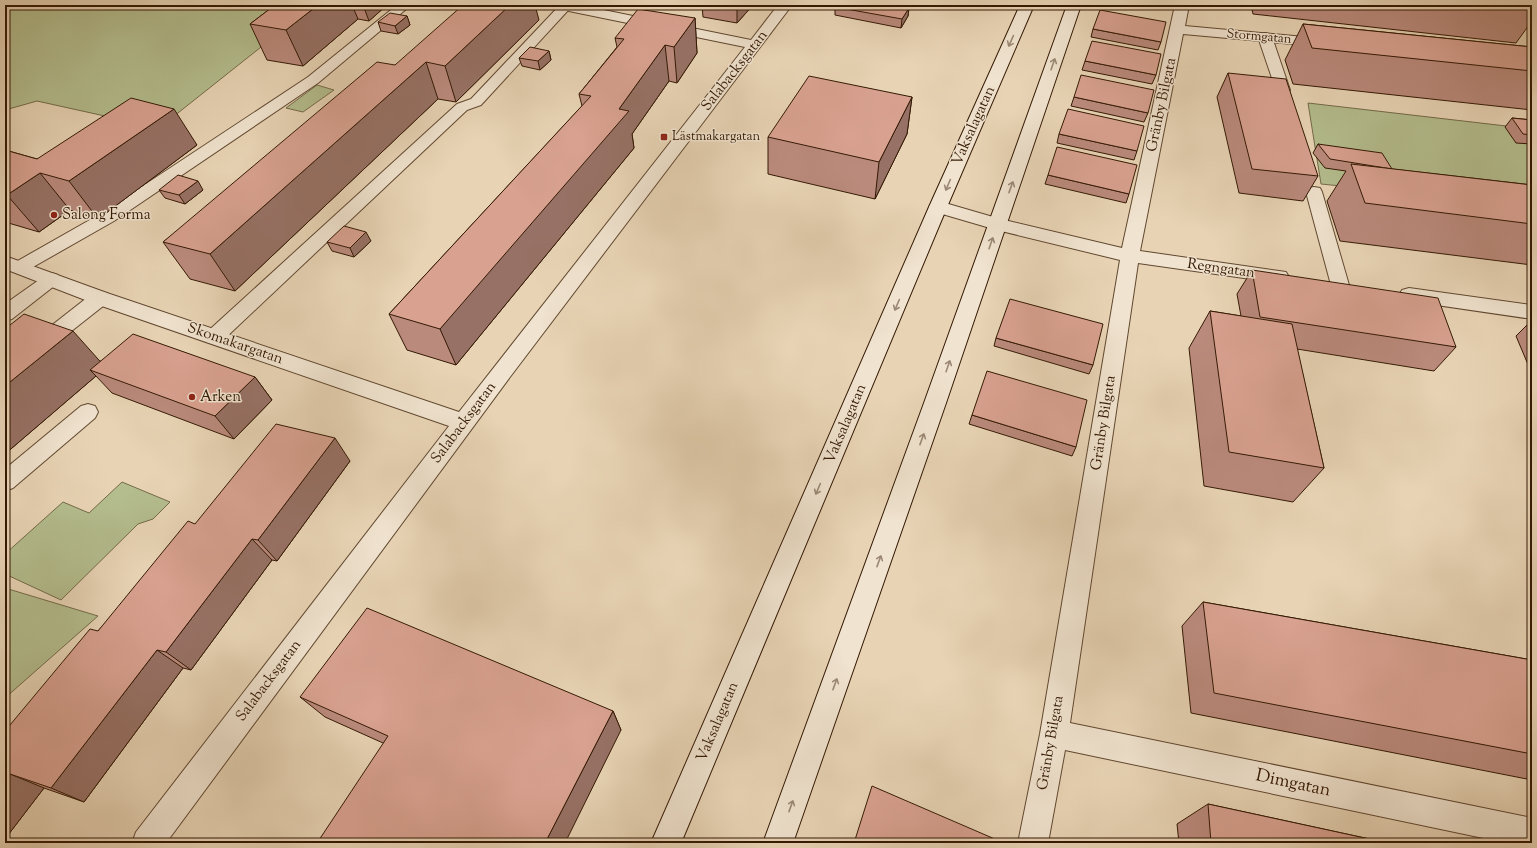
<svg xmlns="http://www.w3.org/2000/svg" width="1537" height="848" viewBox="0 0 1537 848" font-family="'Sorts Mill Goudy',serif">
<rect width="100%" height="100%" fill="#e8d4b5"/>
<filter id="stains"><feTurbulence type="fractalNoise" baseFrequency=".005" numOctaves="4"/><feColorMatrix values="0 0 0 0 .2 0 0 0 0 .09 0 0 0 0 .02 0 0 0 .5 -.17"/></filter>
<radialGradient id="worn" r=".72"><stop offset=".6" stop-color="#630" stop-opacity="0"/><stop offset="1" stop-color="#630" stop-opacity=".3"/></radialGradient>
<g fill="#b4bd8e" stroke="#746b49">
<polygon points="5,5 314,5 159,128 37,101 5,110"/>
<polygon points="317,85 334,90 303,112 286,108"/>
<polygon points="1308,103 1532,129 1532,205 1321,184"/>
<polygon points="122,482 170,502 153,519 138,524 61,600 5,574 5,554 63,502 89,513"/>
<polygon points="5,588 98,616 5,698"/>
</g>
<g fill="none" stroke-linecap="round" stroke-linejoin="round">
<g stroke="#614830" stroke-width="2">
<g id="lane">
<polygon points="397,5 411,5 318,83 114,221 26,271 20,273 14,271 11,267 14,263 102,213 308,77"/>
<polygon points="560,5 572,6 481,105 467,110 221,342 214,344 207,342 204,337 207,332 457,104 471,99"/>
<polygon points="1265,33 1270,34 1272,37 1290,90 1288,93 1283,94 1278,93 1276,90 1258,37 1260,34"/>
<polygon points="1314,187 1320,188 1322,192 1349,285 1346,289 1340,291 1334,289 1331,285 1306,192 1308,188"/>
<polygon points="52,273 58,275 61,279 58,283 12,319 5,321 5,304 46,275"/>
<polygon points="100,292 107,293 109,298 107,303 12,378 5,381 5,362 93,293"/>
<polygon points="88,404 95,406 98,412 95,418 13,488 5,491 5,469 81,406"/>
</g>
</g>
<g stroke="#614830" stroke-width="2">
<g id="street">
<polygon points="552,5 579,5 751,40 778,5 792,5 510,377 166,843 132,843 136,832 449,426 93,303 5,269 5,256 107,293 459,412 745,47 559,9 554,8"/>
<polygon points="1175,5 1189,5 1185,26 1326,39 1331,40 1333,43 1331,46 1326,47 1183,34 1140,251 1279,271 1286,272 1289,277 1286,282 1279,283 1138,263 1070,723 1532,818 1532,843 1507,843 1065,750 1048,843 1018,843 1040,734 1120,260 997,230 932,211 929,207 932,203 938,201 1000,219 1122,248"/>
<polygon points="1409,288 1532,305 1532,319 1402,300 1399,295 1402,290"/>
</g>
</g>
<g stroke="#341904" stroke-width="2">
<g id="secondary">
<polygon points="1020,5 1034,5 947,207 681,843 651,843 929,207"/>
<polygon points="1067,5 1081,5 946,403 793,843 763,843 924,403"/>
</g>
</g>
<use href="#lane" fill="#f0e3cf" fill-rule="evenodd"/>
<use href="#street" fill="#f0e3cf" fill-rule="evenodd"/>
<use href="#secondary" fill="#f0e3cf" fill-rule="evenodd"/>
</g>
<g fill="#ba8a7c" stroke="#341904">
<polygon points="275,5 387,5 369,21 358,19 303,66 267,60 250,24"/>
<polygon points="702,5 753,5 737,23 703,17"/>
<polygon points="1251,5 1532,5 1532,31 1529,25 1516,43 1253,14"/>
<polygon points="835,7 909,8 908,16 901,28 835,15"/>
<polygon points="407,16 410,25 398,34 381,31 378,22"/>
<polygon points="695,18 697,53 677,83 669,81 632,134 634,148 456,365 407,350 389,314 582,106 579,94 617,47 615,38"/>
<polygon points="539,20 456,102 438,99 235,291 190,279 163,242 395,65"/>
<polygon points="1303,24 1532,47 1532,110 1293,84 1285,60"/>
<polygon points="1093,29 1161,42 1158,50 1091,37"/>
<polygon points="549,51 551,60 540,70 522,66 519,58"/>
<polygon points="1085,61 1156,75 1152,84 1082,70"/>
<polygon points="1228,73 1318,176 1303,201 1239,193 1217,97"/>
<polygon points="912,97 907,134 875,199 768,174 768,137"/>
<polygon points="1074,97 1148,113 1144,122 1071,106"/>
<polygon points="1512,118 1532,120 1532,144 1516,143 1505,127"/>
<polygon points="1059,134 1137,151 1134,160 1057,143"/>
<polygon points="1318,144 1392,169 1532,185 1532,265 1340,241 1327,201 1346,171 1325,168 1313,153"/>
<polygon points="197,145 98,219 70,210 39,232 5,222 5,150 37,159"/>
<polygon points="1048,175 1129,194 1126,203 1045,184"/>
<polygon points="159,190 203,190 185,204 165,198"/>
<polygon points="371,241 354,257 332,251 327,242"/>
<polygon points="1252,270 1456,347 1434,371 1297,349 1324,468 1293,502 1204,486 1189,348 1210,311 1241,316 1237,294"/>
<polygon points="1532,320 1532,374 1516,336"/>
<polygon points="5,329 100,361 255,377 272,400 234,439 112,393 96,376 5,454"/>
<polygon points="996,338 1093,365 1089,374 994,346"/>
<polygon points="972,415 1076,447 1072,456 969,424"/>
<polygon points="350,461 277,561 272,560 191,670 183,668 84,802 44,788 5,839 5,731 98,631 195,524"/>
<polygon points="1203,602 1532,660 1532,780 1191,713 1182,626"/>
<polygon points="300,697 613,711 621,730 383,743 325,717"/>
<polygon points="1208,804 1388,843 1179,843 1177,824"/>
</g>
<g fill="#977165" stroke="#341904">
<polygon points="318,5 352,5 358,19 303,66 286,30"/>
<polygon points="363,5 387,5 369,21"/>
<polygon points="510,5 535,5 539,20 456,102 445,66"/>
<polygon points="737,5 753,5 737,23"/>
<polygon points="909,8 908,16 901,28 902,19"/>
<polygon points="407,16 410,25 398,34 395,26"/>
<polygon points="695,18 697,53 677,83 674,47"/>
<polygon points="665,45 669,81 632,134 634,148 456,365 440,329 619,109"/>
<polygon points="549,51 551,60 540,70 538,61"/>
<polygon points="426,62 438,99 235,291 210,254"/>
<polygon points="912,97 907,134 875,199 879,162"/>
<polygon points="174,109 197,145 98,219 69,181"/>
<polygon points="40,173 70,210 39,232 7,195"/>
<polygon points="198,181 203,190 185,204 179,195"/>
<polygon points="366,232 371,241 354,257 350,248"/>
<polygon points="73,331 106,368 90,370 96,376 5,454 5,386"/>
<polygon points="255,377 272,400 234,439 215,416"/>
<polygon points="335,438 350,461 277,561 258,540"/>
<polygon points="252,539 272,560 191,670 166,652"/>
<polygon points="157,650 183,668 84,802 51,788"/>
<polygon points="613,711 621,730 565,843 545,843"/>
<polygon points="10,774 44,788 5,839 5,780"/>
</g>
<g fill="#d8a190" stroke="#341904">
<polygon points="275,5 318,5 286,30 250,24"/>
<polygon points="463,5 510,5 445,66 426,62 210,254 163,242 377,62 395,65"/>
<polygon points="837,5 893,5 909,8 902,19 835,7"/>
<polygon points="1520,5 1532,5 1532,6"/>
<polygon points="638,9 695,18 674,47 665,45 619,109 629,111 440,329 389,314 591,96 579,94 624,39 615,38"/>
<polygon points="1100,10 1166,22 1161,42 1093,29"/>
<polygon points="390,13 407,16 395,26 378,22"/>
<polygon points="1303,24 1532,47 1532,71 1312,48"/>
<polygon points="1092,41 1161,54 1156,75 1085,61"/>
<polygon points="530,47 549,51 538,61 519,58"/>
<polygon points="1228,73 1286,79 1318,176 1252,169"/>
<polygon points="1081,75 1154,90 1148,113 1074,97"/>
<polygon points="809,76 912,97 879,162 768,137"/>
<polygon points="131,98 174,109 69,181 40,173 7,195 5,194 5,150 37,159"/>
<polygon points="1068,109 1144,126 1137,151 1059,134"/>
<polygon points="1512,118 1532,120 1532,135 1523,134"/>
<polygon points="1318,144 1382,153 1392,169 1330,159"/>
<polygon points="1057,147 1137,165 1129,194 1048,175"/>
<polygon points="1351,164 1532,185 1532,224 1365,203"/>
<polygon points="178,175 198,181 179,195 159,190"/>
<polygon points="344,226 366,232 350,248 327,242"/>
<polygon points="1252,270 1438,298 1456,347 1260,317"/>
<polygon points="1010,299 1103,324 1093,365 996,338"/>
<polygon points="1210,311 1292,324 1324,468 1229,452"/>
<polygon points="24,314 73,331 5,386 5,329"/>
<polygon points="133,334 255,377 215,416 90,370"/>
<polygon points="987,371 1087,400 1076,447 972,415"/>
<polygon points="276,424 335,438 258,540 252,539 166,652 157,650 51,788 10,774 5,780 5,731 90,629 98,631 188,521 195,524"/>
<polygon points="1203,602 1532,660 1532,754 1214,693"/>
<polygon points="367,608 613,711 545,843 317,843 388,736 300,697"/>
<polygon points="872,786 1004,843 854,843"/>
<polygon points="1208,804 1388,843 1211,843"/>
</g>
<defs><path id="oneway-shaft" d="M-6 0H5M1.5-3L5.5 0L1.5 3" fill="none" stroke-width="1.6" stroke-linecap="round" stroke-linejoin="round"/></defs>
<g stroke="#9b8874">
<use href="#oneway-shaft" transform="translate(1011 41) rotate(114)"/>
<use href="#oneway-shaft" transform="translate(1053 64) rotate(-71)"/>
<use href="#oneway-shaft" transform="translate(948 185) rotate(113)"/>
<use href="#oneway-shaft" transform="translate(1011 187) rotate(-70)"/>
<use href="#oneway-shaft" transform="translate(991 243) rotate(-71)"/>
<use href="#oneway-shaft" transform="translate(897 305) rotate(113)"/>
<use href="#oneway-shaft" transform="translate(948 366) rotate(-71)"/>
<use href="#oneway-shaft" transform="translate(922 439) rotate(-70)"/>
<use href="#oneway-shaft" transform="translate(818 489) rotate(113)"/>
<use href="#oneway-shaft" transform="translate(879 561) rotate(-70)"/>
<use href="#oneway-shaft" transform="translate(835 684) rotate(-70)"/>
<use href="#oneway-shaft" transform="translate(791 806) rotate(-70)"/>
</g>
<g fill="#8f2418" stroke="#f0e3cf" stroke-width="1.5">
<rect x="660" y="133" width="8" height="8" rx="2"/>
<circle cx="54" cy="215" r="4"/>
<circle cx="192" cy="397" r="4"/>
</g>
<g text-anchor="middle" dominant-baseline="central" stroke-width="3" stroke-linejoin="round" paint-order="stroke">
<g font-size="13" fill="#341904" stroke="#f0e3cf">
<text transform="translate(1259 37) rotate(5)">Stormgatan</text>
</g>
<g font-size="13" fill="#341904" stroke="#f0e3cf" text-anchor="start">
<text x="672" y="137">Lästmakargatan</text>
</g>
<g font-size="15" fill="#341904" stroke="#f0e3cf">
<text transform="translate(735 71) rotate(-52)">Salabacksgatan</text>
<text transform="translate(1162 105) rotate(-78)">Gränby Bilgata</text>
<text transform="translate(974 126) rotate(-66)">Vaksalagatan</text>
<text transform="translate(1221 269) rotate(8)">Regngatan</text>
<text transform="translate(235 344) rotate(19)">Skomakargatan</text>
<text transform="translate(464 423) rotate(-53)">Salabacksgatan</text>
<text transform="translate(1104 423) rotate(-81)">Gränby Bilgata</text>
<text transform="translate(846 424) rotate(-67)">Vaksalagatan</text>
<text transform="translate(269 681) rotate(-53)">Salabacksgatan</text>
<text transform="translate(718 722) rotate(-67)">Vaksalagatan</text>
<text transform="translate(1051 743) rotate(-80)">Gränby Bilgata</text>
</g>
<g font-size="15" fill="#341904" stroke="#f0e3cf" text-anchor="start">
<text x="62" y="215">Salong Forma</text>
<text x="200" y="397">Arken</text>
</g>
<g font-size="18" fill="#341904" stroke="#f0e3cf">
<text transform="translate(1293 784) rotate(12)">Dimgatan</text>
</g>
</g>
<rect width="1537" height="848" fill="none" stroke="#e8d4b5" stroke-width="20"/>
<rect x="6" y="6" width="1525" height="836" fill="none" stroke="#341904" stroke-width="2"/>
<rect x="10" y="10" width="1517" height="828" fill="none" stroke="#341904"/>
<rect width="100%" height="100%" filter="url(#stains)"/>
<rect width="100%" height="100%" fill="url(#worn)"/>
</svg>
